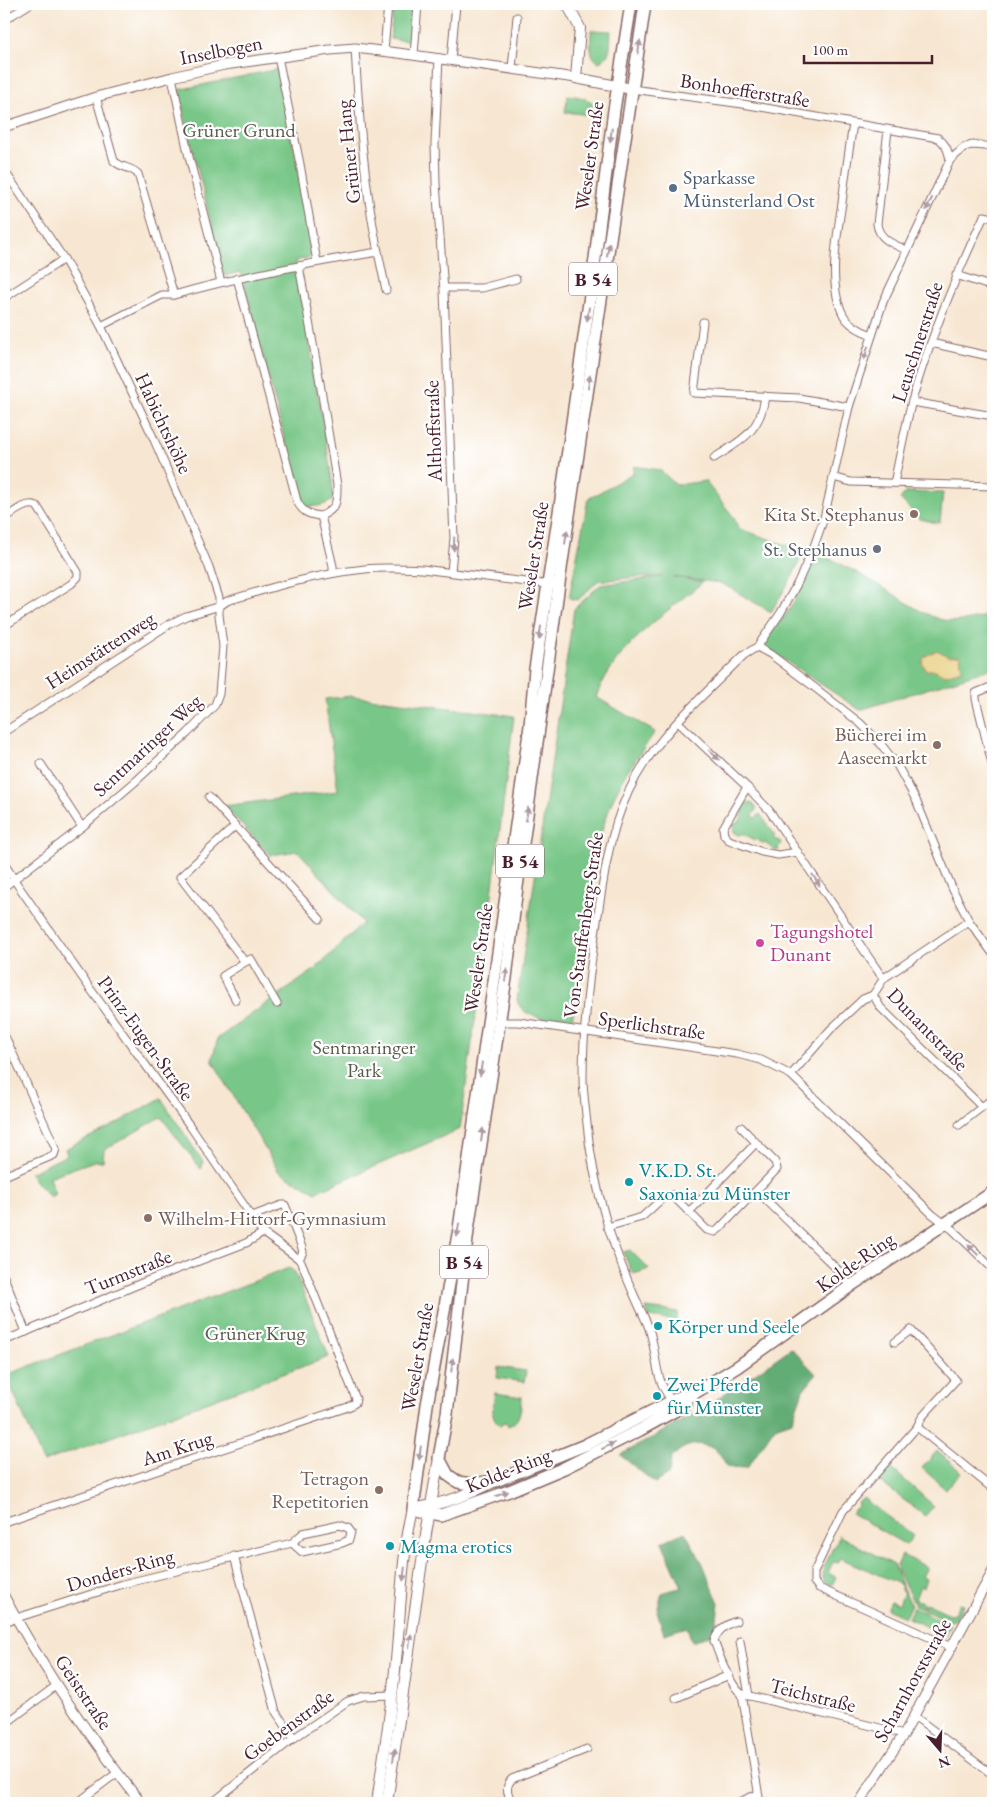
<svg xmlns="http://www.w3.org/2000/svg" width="997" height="1807" viewBox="0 0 997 1807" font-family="'EB Garamond',serif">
<rect width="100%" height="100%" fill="#fff"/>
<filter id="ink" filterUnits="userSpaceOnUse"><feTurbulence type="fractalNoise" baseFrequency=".02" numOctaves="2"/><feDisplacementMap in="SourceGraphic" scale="10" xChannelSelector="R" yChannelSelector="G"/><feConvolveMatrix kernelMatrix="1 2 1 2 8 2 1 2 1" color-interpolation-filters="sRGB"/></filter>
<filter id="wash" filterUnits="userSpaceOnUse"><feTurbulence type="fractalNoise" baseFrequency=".0096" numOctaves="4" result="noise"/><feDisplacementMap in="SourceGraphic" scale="20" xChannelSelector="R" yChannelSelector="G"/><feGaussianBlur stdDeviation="1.12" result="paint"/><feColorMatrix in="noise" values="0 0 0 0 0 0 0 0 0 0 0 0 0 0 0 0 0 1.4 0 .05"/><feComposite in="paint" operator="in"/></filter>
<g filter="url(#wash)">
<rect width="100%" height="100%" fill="#f7e7d2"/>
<g fill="#79c788" stroke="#62735a">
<polygon points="394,4 414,4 412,41 390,39"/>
<path d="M591,30l20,1c-1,12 1,26 -12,31 -11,-5 -8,-21 -8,-32z"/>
<path d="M278,69l23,114 11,70 -2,4 -14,4 36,218 1,21c-9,6 -18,7 -29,6l-6,-16 -57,-218 -17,4 -46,-186z"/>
<path d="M568,95c11,1 21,4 29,11l1,10 -33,-4z"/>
<path d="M634,466l26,4 16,15 29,-4 27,34 8,14 64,22 -12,26 -21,35 -50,-29 -48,-6 30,5c-40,33 -88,65 -107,115l59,35 -30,43 -12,24 -10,27 -8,37 -23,158c-17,-2 -50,0 -55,-21l57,-391 26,-24 62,-8h-24l-40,4 -20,19 -9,-2 19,-99 45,-26z"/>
<polygon points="906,492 943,493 940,522 937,523 920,519 900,499"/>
<path d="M816,552c24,11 48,24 71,38 18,11 40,28 61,31 16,2 31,-3 45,-8v55l-133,42 -98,-65 27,-35 14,-25z"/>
<polygon points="352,696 514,716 489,919 460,1129 316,1192 279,1172 212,1060 218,1038 314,970 363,923 298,851 270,855 224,806 338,791 325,699"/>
<polygon points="750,802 754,804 757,808 753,815 755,818 760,814 775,835 773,836 774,839 780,841 781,844 778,848 779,850 776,851 765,843 764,844 756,839 755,840 744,834 739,835 734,832 733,825 740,821 743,812 741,808 743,805"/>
<polygon points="161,1098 203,1162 201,1169 161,1117 104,1150 103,1161 98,1162 97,1160 49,1177 55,1194 50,1197 35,1181 30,1173 67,1155 65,1149 112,1126"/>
<polygon points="630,1250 649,1269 634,1274 632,1272 623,1252"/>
<polygon points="289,1268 295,1272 329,1357 43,1462 6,1375"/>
<polygon points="646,1308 678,1312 677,1321 649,1317"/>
<polygon points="498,1367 526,1371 524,1382 497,1378"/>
<path d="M495,1393l27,4c-1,12 -1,24 -14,29l-1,-3 -3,-1 -4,3c-11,-9 -7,-20 -5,-32z"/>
<polygon points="937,1451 961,1472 946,1490 922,1468"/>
<polygon points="890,1467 934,1506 925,1516 879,1481 886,1475 884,1473"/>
<polygon points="863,1498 913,1536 906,1545 851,1513 858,1506 857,1504"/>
<polygon points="838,1535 894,1565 902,1585 840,1558 837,1563 833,1562 828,1573 836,1577 832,1585 824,1582 822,1573 833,1547 835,1547 839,1537"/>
<polygon points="902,1555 927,1567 922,1577 926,1579 923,1587 920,1586 915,1599 924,1603 922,1608 915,1605 898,1571 897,1566"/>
<polygon points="901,1585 911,1604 905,1617 887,1609 891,1601 899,1604 904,1592 901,1590"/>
<polygon points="926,1603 950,1614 954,1613 959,1604 963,1605 956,1619 951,1621 923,1609"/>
<polygon points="913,1607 950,1625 945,1635 908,1618"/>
</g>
<g fill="#62ac74" stroke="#566650">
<path d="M791,1348l25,26 -13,16 -11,31 -17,6 -28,41 -20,-1c-3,-6 -6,-13 -12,-17 -14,-10 -33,-6 -43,8 -2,4 -2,11 -3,16l-14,9 -35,-28c60,-31 116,-67 171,-107z"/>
<polygon points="685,1532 703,1564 719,1604 715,1633 692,1642 687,1627 664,1634 657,1611 662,1593 682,1587 662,1542"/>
</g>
<polygon fill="#eeda9e" stroke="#9c7c64" points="937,650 948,656 960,655 962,670 945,675 935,670 926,670 922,663 924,657"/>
</g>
<g filter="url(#ink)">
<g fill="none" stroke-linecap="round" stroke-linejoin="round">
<g stroke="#876565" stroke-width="9">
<g id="minor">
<polyline points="4,20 30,4"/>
<polyline points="384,51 388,4"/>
<polyline points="414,55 418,4"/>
<polyline points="278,57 300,164 317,262"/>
<polyline points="439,58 435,144 436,183 444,291 454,538 451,572"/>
<polyline points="451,60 456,4"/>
<polyline points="512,68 517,17"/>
<polyline points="172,77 188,153 221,282"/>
<path d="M632,89l111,15 195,34c8,6 10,12 12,22"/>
<path d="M96,97l18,64c7,7 18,6 24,13l36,121h-12l-61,31"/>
<path d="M853,124c-4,26 -8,53 -11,79 -5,33 -15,83 2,113 6,10 17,15 28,19"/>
<path d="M888,130l-11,94c2,16 17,20 29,26"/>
<polyline points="4,170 64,259 101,326 152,435 209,567 219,598 219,615 223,646 219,694 215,705 188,733 136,781 82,827 4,887"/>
<polyline points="378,252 386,290"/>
<polyline points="956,275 993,287"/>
<path d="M237,278l60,223c5,11 12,14 24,15 17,-8 16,-15 16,-31l-19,-114 -19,-105"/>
<polyline points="444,288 482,288 516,279"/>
<path d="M174,295c67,-19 135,-32 204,-43 -14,-68 -19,-135 -23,-204"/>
<polyline points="4,298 64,259"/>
<polyline points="703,322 694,393 799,398 849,407"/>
<polyline points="931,343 993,357"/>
<polyline points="912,402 993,416"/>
<path d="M714,458c27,-17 47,-27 51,-62"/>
<polyline points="833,477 851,482 993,486"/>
<path d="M894,483c6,-27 11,-56 18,-82 18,-64 44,-125 72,-185l9,2"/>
<polyline points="321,516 333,566 333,573"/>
<path d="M4,519c9,-6 22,-18 33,-13l41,66v5l-7,7 -67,42"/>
<polyline points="757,647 770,654 814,687 860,723 880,743 897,765 916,800 953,890 969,921 993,954"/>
<polyline points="993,686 976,693 976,699 993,768"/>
<polyline points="678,722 747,787 769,810 880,974 884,978"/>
<path d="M4,732l164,-107 18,-9 34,-10 7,-5c45,-14 90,-27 138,-32 19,-2 38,-1 57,0l129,16"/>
<polyline points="41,764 82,827"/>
<polyline points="747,787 723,828 724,835 729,840 762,852 778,855 798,852"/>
<polyline points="209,797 320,919"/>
<polyline points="235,826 180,877 245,962 251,959 277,1004"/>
<polyline points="4,863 17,884 89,987 190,1126 263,1233 299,1259 303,1266 356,1399 355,1403 348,1407 4,1522"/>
<polyline points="873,995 881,1008 982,1107 993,1098"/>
<polyline points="236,1000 223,976 245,962"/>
<polyline points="496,1022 519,1022 737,1054 761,1060 791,1075 932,1214 953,1230 993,1269"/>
<polyline points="4,1034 56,1149 54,1155 4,1176"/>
<polyline points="791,1075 830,1030 863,999 873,995 884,978 969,921"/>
<polyline points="959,1125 982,1107"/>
<polyline points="757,1191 839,1271 851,1287"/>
<polyline points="689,1212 756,1143"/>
<polyline points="252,1216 282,1205 285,1205 301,1245 303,1252 299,1259"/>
<polyline points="607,1227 642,1217 665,1196 672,1195 707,1230 715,1232 719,1229 777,1169 775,1162 741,1127"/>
<polyline points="4,1277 26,1332"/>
<polyline points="4,1341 144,1282 246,1243 263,1233"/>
<polyline points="895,1342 911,1330 956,1380 922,1417 917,1427"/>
<path d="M672,1401c-21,-25 -13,-53 -26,-80 -33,-69 -53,-129 -60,-206 -1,-12 -3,-24 -3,-36 0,-53 6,-105 14,-158 8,-51 13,-98 39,-144 27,-47 70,-84 108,-122l13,-8 23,-33 17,-30 16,-35 11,-31 25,-111 34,-105 67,-142 15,-13 7,-2 13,1 8,2"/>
<polygon points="340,1525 348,1528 351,1532 349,1540 342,1543 302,1552 292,1543 303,1533"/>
<polyline points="234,1556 276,1712 294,1738"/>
<path d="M736,1621c-11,4 -18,9 -22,20 5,14 16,45 28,53l18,109"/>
<polyline points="4,1622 123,1584 292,1543"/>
<polyline points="740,1641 749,1696"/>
<polyline points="951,1647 819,1588 814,1582 814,1572 843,1511 917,1427 993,1489"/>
<polyline points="742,1694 904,1734"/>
<polyline points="676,1698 729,1675"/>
<polyline points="914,1716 993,1775"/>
<polyline points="4,1725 57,1685"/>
<polyline points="77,1803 117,1773"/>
<polyline points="212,1803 294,1738 348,1701 364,1696 392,1695"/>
<path d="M512,1803c-4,-9 -8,-16 0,-24l75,-30"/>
<polyline points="737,1803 758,1794"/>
</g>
</g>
<g stroke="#876565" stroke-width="11">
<g id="tertiary">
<polyline points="4,127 96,97 172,77 224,65 330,50 355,48 398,53 576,78"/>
<path d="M4,1596c39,73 86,142 137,207"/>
<polyline points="859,1803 904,1734 993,1571"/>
</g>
</g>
<g stroke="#876565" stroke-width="12">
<g id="secondary">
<polyline points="567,4 580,28 576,78 632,89"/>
<path d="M377,1803c7,-51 16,-103 20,-154 4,-47 5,-95 16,-140 29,-5 54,-13 80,-27"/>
<polyline points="387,1803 426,1534 439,1458"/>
</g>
</g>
<g stroke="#876565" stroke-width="14">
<g id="primary">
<polyline points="631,4 614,110 593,274 562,493 535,669 530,726 459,1229 427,1405 413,1509 441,1515 509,1491 564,1468 640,1430 678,1409 685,1404 688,1397"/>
<polyline points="645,4 562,562 517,887 506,978 468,1230 447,1414 439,1458 448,1475 458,1482 471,1484 496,1481 585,1445 682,1396 688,1397 737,1367 852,1285 993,1192"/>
</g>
</g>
<use href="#minor" stroke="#fff" stroke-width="7"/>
<use href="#tertiary" stroke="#fff" stroke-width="9"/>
<use href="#secondary" stroke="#fff" stroke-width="10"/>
<use href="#primary" stroke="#fff" stroke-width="11"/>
</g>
<defs><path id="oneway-solid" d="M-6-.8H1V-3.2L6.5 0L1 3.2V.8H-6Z" transform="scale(1.25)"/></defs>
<g fill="#ae9aa0">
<use href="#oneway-solid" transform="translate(639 47) rotate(-81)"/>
<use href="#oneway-solid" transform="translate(611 135) rotate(97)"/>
<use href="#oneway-solid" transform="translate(929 204) rotate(117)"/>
<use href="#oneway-solid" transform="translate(608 250) rotate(-81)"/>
<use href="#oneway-solid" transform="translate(588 314) rotate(98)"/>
<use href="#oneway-solid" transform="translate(866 353) rotate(108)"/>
<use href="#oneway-solid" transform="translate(589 382) rotate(-82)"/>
<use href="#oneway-solid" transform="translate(566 537) rotate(-82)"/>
<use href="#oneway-solid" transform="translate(454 544) rotate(92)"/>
<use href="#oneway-solid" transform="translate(540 633) rotate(98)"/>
<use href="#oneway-solid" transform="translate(714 755) rotate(43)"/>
<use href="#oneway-solid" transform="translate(527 814) rotate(-82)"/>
<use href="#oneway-solid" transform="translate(816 880) rotate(57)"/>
<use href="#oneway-solid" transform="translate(506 975) rotate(-82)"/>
<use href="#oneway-solid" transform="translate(481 1069) rotate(98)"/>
<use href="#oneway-solid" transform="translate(482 1135) rotate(-82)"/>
<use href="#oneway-solid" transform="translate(458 1230) rotate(99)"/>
<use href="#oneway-solid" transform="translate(973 1250) rotate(-136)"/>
<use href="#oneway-solid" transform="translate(452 1365) rotate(-84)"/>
<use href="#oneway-solid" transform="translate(608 1446) rotate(-27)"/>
<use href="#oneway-solid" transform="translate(420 1453) rotate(97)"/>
<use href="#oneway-solid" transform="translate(502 1494) rotate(-21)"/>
<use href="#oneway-solid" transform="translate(404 1574) rotate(97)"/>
<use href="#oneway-solid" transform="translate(410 1641) rotate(-82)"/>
<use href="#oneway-solid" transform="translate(394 1755) rotate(-82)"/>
</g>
</g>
<circle fill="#5c6f8a" stroke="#fff" stroke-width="2" cx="673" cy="188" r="5"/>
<g fill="#8d6e63" stroke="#fff" stroke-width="2">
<circle cx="914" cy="514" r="5"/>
<circle cx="937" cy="745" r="5"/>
<circle cx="148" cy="1218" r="5"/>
<circle cx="379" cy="1490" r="5"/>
</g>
<circle fill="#6b7280" stroke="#fff" stroke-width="2" cx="877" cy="549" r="5"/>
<circle fill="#d1479c" stroke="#fff" stroke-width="2" cx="760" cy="943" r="5"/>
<g fill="#0f9aa8" stroke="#fff" stroke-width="2">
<circle cx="629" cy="1182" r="5"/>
<circle cx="658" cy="1326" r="5"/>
<circle cx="657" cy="1396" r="5"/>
<circle cx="390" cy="1546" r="5"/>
</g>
<g text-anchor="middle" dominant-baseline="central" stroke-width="4.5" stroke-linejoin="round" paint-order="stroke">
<g fill="#fff" stroke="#80626b" stroke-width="1">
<rect x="569" y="262.5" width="48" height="33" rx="4"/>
<rect x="496" y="844.5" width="48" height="33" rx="4"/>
<rect x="440" y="1245.5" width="48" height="33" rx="4"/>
</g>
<g font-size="19" font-weight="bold" fill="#4a1f2b">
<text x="593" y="279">B 54</text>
<text x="520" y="861">B 54</text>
<text x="464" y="1262">B 54</text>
</g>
<g font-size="20" fill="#4a1f2b" stroke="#fff">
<text transform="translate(221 50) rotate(-11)">Inselbogen</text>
<text transform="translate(745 90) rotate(9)">Bonhoefferstraße</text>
<text transform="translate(348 152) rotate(-96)">Grüner Hang</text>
<text transform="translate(589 156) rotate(-82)">Weseler Straße</text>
<text transform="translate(917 342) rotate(-72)">Leuschnerstraße</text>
<text transform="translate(164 423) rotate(65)">Habichtshöhe</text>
<text transform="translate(433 431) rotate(-92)">Althoffstraße</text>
<text transform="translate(533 556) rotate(-81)">Weseler Straße</text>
<text transform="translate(100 650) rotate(-33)">Heimstättenweg</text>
<text transform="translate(147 745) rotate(-43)">Sentmaringer Weg</text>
<text transform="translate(583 925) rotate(-82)">Von-Stauffenberg-Straße</text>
<text transform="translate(478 958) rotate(-82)">Weseler Straße</text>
<text transform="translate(652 1025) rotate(8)">Sperlichstraße</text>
<text transform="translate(928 1029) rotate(46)">Dunantstraße</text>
<text transform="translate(146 1038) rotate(54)">Prinz-Eugen-Straße</text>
<text transform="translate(855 1262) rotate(-35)">Kolde-Ring</text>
<text transform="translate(128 1272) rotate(-22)">Turmstraße</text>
<text transform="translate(417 1357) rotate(-80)">Weseler Straße</text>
<text transform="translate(177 1448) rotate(-18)">Am Krug</text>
<text transform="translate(508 1470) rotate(-22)">Kolde-Ring</text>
<text transform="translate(120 1570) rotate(-16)">Donders-Ring</text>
<text transform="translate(912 1680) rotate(-61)">Scharnhorststraße</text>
<text transform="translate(84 1692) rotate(56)">Geiststraße</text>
<text transform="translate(813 1695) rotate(14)">Teichstraße</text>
<text transform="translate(288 1725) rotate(-36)">Goebenstraße</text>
</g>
<g font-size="20" fill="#5a5a4c" stroke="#fff">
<text x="239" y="130">Grüner Grund</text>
<text x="364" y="1047">Sentmaringer<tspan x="364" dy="23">Park</tspan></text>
<text x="255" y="1333">Grüner Krug</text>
</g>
<g font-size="20" fill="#4e5e75" stroke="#fff" text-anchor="start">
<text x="683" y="177">Sparkasse<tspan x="683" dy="23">Münsterland Ost</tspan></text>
</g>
<g font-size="20" fill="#785e54" stroke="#fff" text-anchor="end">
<text x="904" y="514">Kita St. Stephanus</text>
<text x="927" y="734">Bücherei im<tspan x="927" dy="23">Aaseemarkt</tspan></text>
<text x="158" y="1218" text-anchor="start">Wilhelm-Hittorf-Gymnasium</text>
<text x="369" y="1478">Tetragon<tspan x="369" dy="23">Repetitorien</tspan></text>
</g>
<g font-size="20" fill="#5b616d" stroke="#fff" text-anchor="end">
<text x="867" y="549">St. Stephanus</text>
</g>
<g font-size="20" fill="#b23c85" stroke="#fff" text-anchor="start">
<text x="770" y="931">Tagungshotel<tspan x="770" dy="23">Dunant</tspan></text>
</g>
<g font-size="20" fill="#0d838f" stroke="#fff" text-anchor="start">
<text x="639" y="1170">V.K.D. St.<tspan x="639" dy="23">Saxonia zu Münster</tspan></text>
<text x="668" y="1326">Körper und Seele</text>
<text x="667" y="1384">Zwei Pferde<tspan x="667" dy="23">für Münster</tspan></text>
<text x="400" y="1546">Magma erotics</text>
</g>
</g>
<rect width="997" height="1807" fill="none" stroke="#fff" stroke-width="20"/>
<g transform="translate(940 1750) rotate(161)" stroke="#ffffff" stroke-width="4" paint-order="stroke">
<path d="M0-4L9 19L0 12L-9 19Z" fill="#4a1f2b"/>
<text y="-8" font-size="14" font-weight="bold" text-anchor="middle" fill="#4a1f2b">N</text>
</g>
<path d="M804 55v8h128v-8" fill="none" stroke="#4a1f2b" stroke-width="2.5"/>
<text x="812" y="55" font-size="15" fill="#4a1f2b" stroke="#ffffff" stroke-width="4" paint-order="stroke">100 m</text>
</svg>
